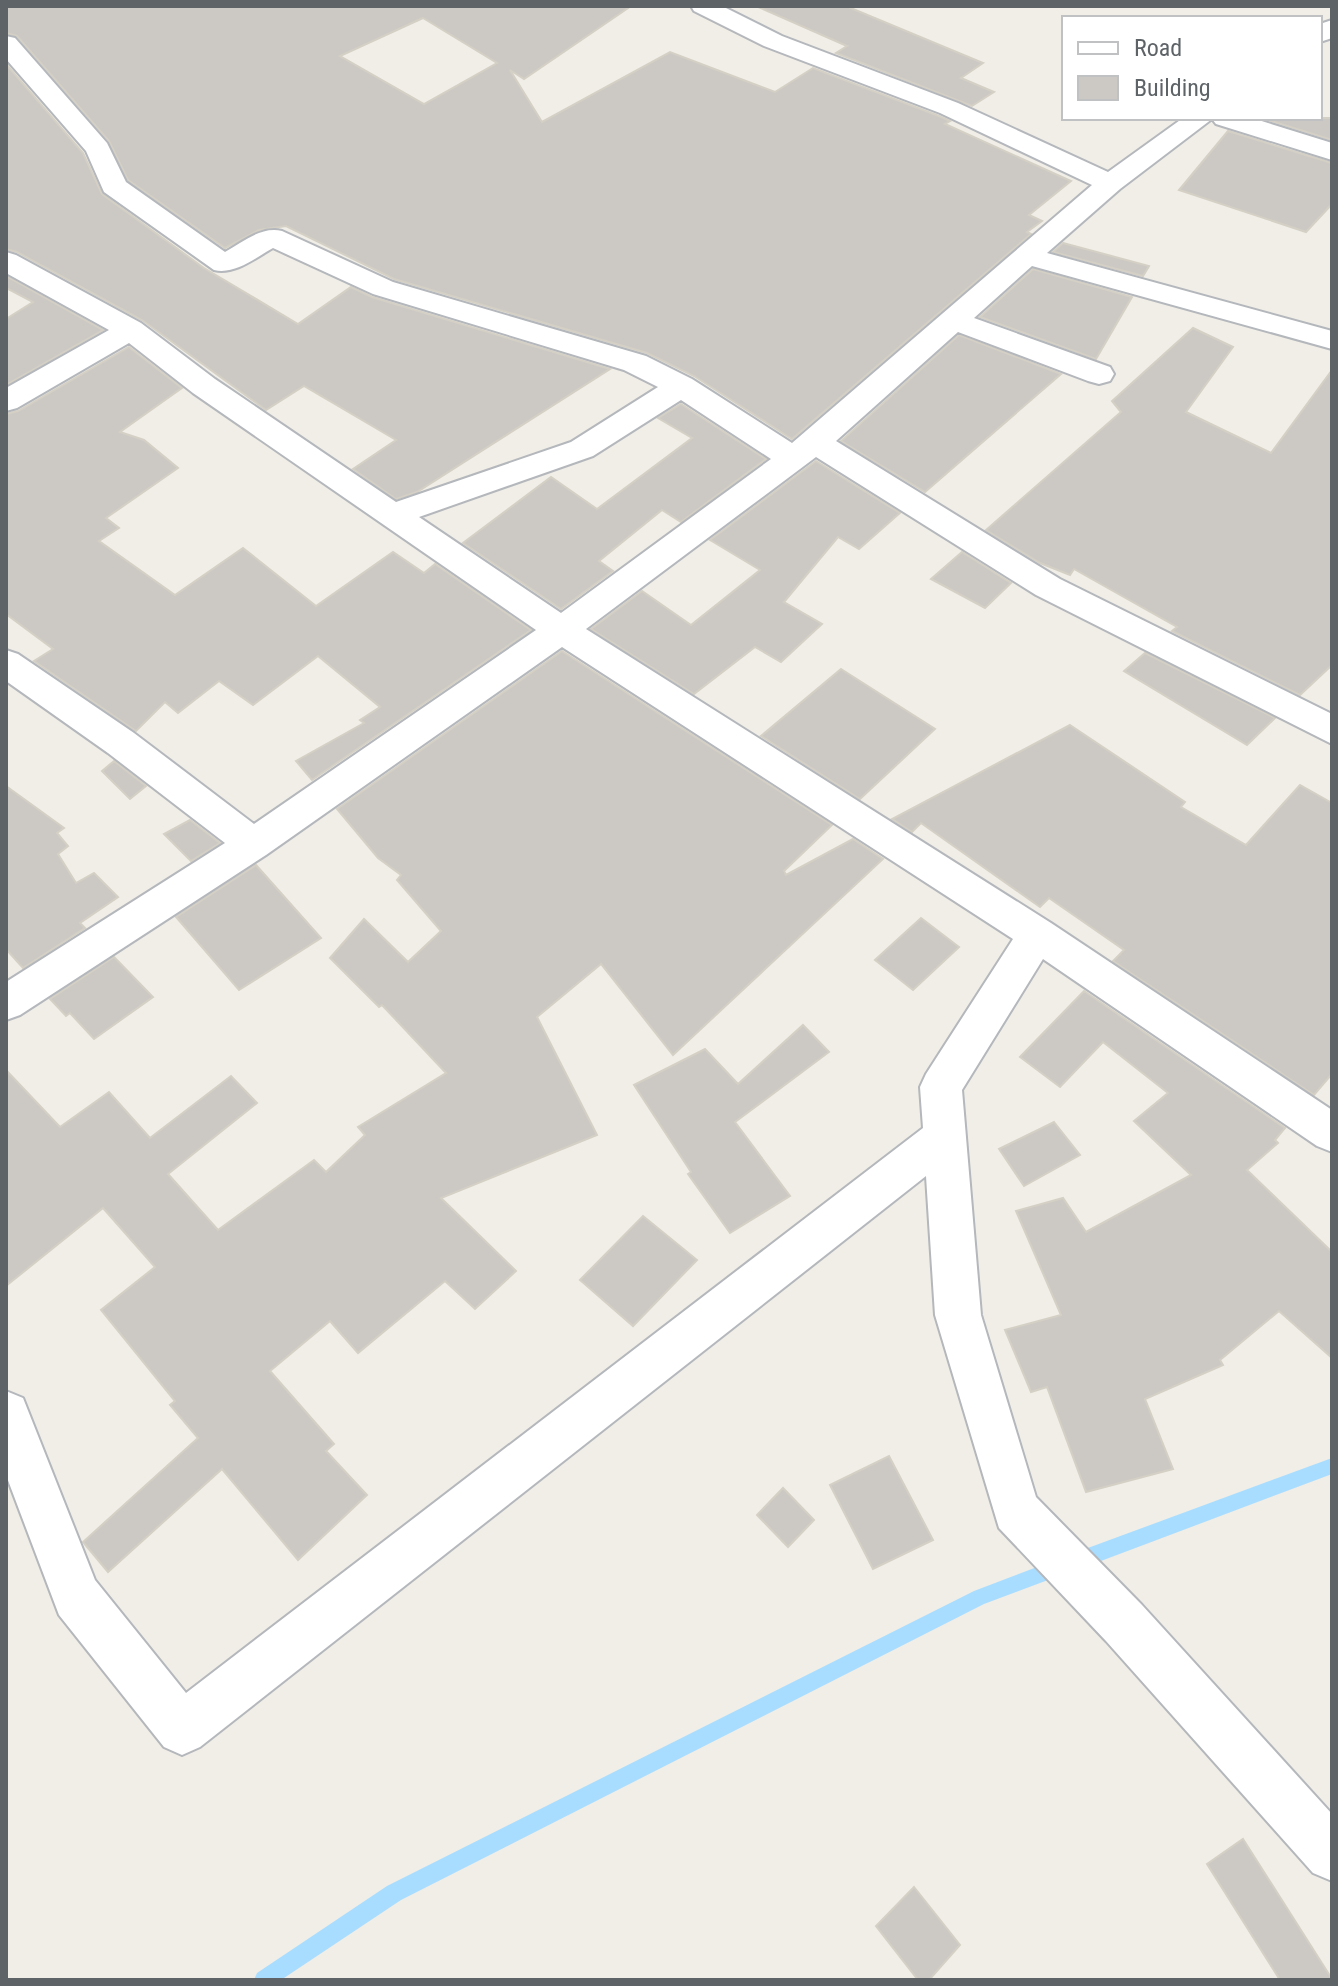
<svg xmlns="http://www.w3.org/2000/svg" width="1338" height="1986" viewBox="0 0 1338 1986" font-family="'Roboto Condensed',sans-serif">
<rect width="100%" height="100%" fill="#f0eee7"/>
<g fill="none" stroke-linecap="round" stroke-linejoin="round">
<g fill="#a9ddff" fill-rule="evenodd">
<polygon points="1332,1458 1332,1474 1077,1570 1071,1567 1068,1561 1071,1555 1077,1552"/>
<polygon points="1058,1559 1064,1562 1067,1568 1064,1574 984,1604 401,1900 281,1980 254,1980 257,1973 387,1886 974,1591"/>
</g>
</g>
<g fill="#ccc9c4" stroke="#d5d0c5" stroke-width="2" fill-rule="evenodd">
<path d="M6,6h625l-107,73 -14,-9 32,52 128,-70 105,40 38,-24 126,48 11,5 -5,3 126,57 -42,34 13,6 -15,11 4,2 -239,205 -98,-63 -47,-23 -253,-74 -108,-53 -27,4 -34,18 -97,-68 -19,-39 -92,-105 -11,-3zM423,18l74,45 -73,41 -84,-48z"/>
<polygon points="756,6 846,6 983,63 961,78 994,92 972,106 836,53 847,46"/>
<polygon points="6,64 83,153 102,194 204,268 298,324 351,287 372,297 610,369 417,492 396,499 353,469 396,440 304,386 266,410 142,320 17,252 6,249"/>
<polygon points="1262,118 1332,118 1332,140"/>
<polygon points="1228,131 1332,163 1332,204 1306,232 1179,190"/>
<polygon points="1063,243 1149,266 1143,276 1053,252"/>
<polygon points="1033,269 1132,297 1096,359 980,317"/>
<polygon points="6,276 103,330 6,385 6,319 33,302 6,288"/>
<polygon points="1193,328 1233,347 1186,412 1271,453 1332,370 1332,665 1300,695 1172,631 1177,627 1074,569 1070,575 1040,563 986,530 1121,412 1112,401"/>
<polygon points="959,335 1061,374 925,492 841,441"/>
<polygon points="129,347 182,388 120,432 144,440 178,468 106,518 119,528 99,541 175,595 243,548 316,606 393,552 424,573 435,564 531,630 312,780 296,761 364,723 360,720 380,707 318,656 253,705 219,681 178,713 165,702 136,731 34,661 53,649 6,614 6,414 18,411"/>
<polygon points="681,404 766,459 681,522 662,510 599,561 613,571 561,609 463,543 551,477 597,509 692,438 658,418"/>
<polygon points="816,461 900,513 859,549 838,537 784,602 822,624 781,662 755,647 694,694 591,629 642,591 691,625 760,570 710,540"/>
<polygon points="962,552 1011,583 985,608 931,579"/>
<polygon points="562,651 832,825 784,871 786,875 853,839 883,859 673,1055 601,964 537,1017 597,1135 441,1198 516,1271 475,1309 445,1281 358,1353 330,1321 270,1371 334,1444 326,1451 367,1495 298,1560 222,1469 108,1572 83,1542 198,1438 170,1405 175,1401 101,1310 155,1267 103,1208 6,1286 6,1070 60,1127 109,1092 150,1138 231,1076 257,1103 168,1174 218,1230 314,1160 326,1172 365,1135 358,1127 446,1073 382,1005 379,1007 330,958 364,919 408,962 441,931 397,880 401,875 378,858 337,809"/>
<polygon points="1145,653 1275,718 1247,745 1124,671"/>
<polygon points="841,669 935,729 860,799 761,736"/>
<polygon points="1070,725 1185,802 1181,807 1246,845 1300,785 1332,803 1332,1074 1314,1095 1113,961 1124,950 1049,898 1040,907 921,823 912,832 892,819"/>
<polygon points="114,761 146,786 130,799 102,771"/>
<polygon points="6,786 64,828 57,833 68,846 58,854 76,883 94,873 118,897 80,923 85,928 23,968 6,949"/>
<polygon points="190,820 220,843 191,861 164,834"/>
<polygon points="256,865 321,938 239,990 176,917"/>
<polygon points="921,918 959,947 913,990 875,960"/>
<polygon points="114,957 153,997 94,1039 70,1013 66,1016 50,999"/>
<polygon points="1084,991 1285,1128 1275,1140 1278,1143 1247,1170 1332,1252 1332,1358 1279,1311 1220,1360 1223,1365 1145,1399 1173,1469 1086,1492 1047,1387 1031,1392 1005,1330 1061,1315 1016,1211 1063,1198 1086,1232 1191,1175 1134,1121 1168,1093 1103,1042 1060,1087 1020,1057"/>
<polygon points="803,1025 829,1052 735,1122 790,1196 730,1233 688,1174 691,1172 634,1085 705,1049 738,1084"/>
<polygon points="1054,1122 1080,1155 1024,1186 999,1149"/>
<polygon points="643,1216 697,1260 633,1326 580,1280"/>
<polygon points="889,1456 933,1540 873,1569 830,1485"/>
<polygon points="783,1488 814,1520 788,1547 757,1515"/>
<polygon points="1243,1839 1332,1979 1332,1980 1280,1980 1207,1864"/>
<polygon points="914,1887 960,1945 929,1980 918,1980 876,1926"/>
</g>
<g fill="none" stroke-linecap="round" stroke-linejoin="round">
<g stroke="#b4b7bb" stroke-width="4">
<g id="minor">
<path d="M691,6h31l60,30 176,67 150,69 75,-54h69l80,25v17l-116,-36 -4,-5 -92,70 -73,64 285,78v18l-300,-83 -58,52 136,49 4,7 -4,7 -11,3 -11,-3 -130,-49 -122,109 224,138 272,135v30l-296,-149 -220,-138 -230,172 465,294 281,187v42l-15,-6 -274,-187 -81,131 19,225 55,182 106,108 190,209v67l-19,-8 -207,-232 -107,-113 -64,-213 -9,-139 -726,571 -18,8 -18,-8 -105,-132 -53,-140v-84l17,7 72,182 91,113 737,-565 -3,-41 6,-13 87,-135 -451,-292 -296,208 -246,160 -14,5v-38l219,-139 -117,-90 -102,-72v-31l12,4 116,79 120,91 282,-194 -343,-237 -64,-50 -112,65 -11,3v-23l103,-58 -103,-57v-21l10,3 125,68 74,56 181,123 175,-60 87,-55 -34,-17 -251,-76 -100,-46c-18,10 -38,27 -59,22l-110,-78 -18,-41 -80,-92v-23l9,2 92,105 19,39 99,70c18,-10 36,-26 57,-21l111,51 253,74 46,23 100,64 300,-258 -152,-72 -176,-67 -70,-35zM681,400l90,59 -210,154 -142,-96 174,-61z"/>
<polygon points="1332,20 1332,38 1320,42 1320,24"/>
</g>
</g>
<use href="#minor" fill="#fff" fill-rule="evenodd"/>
</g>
<rect width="1338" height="1986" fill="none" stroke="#5e6367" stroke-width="16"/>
<rect x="1062" y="16" width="260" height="104" fill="#ffffff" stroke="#bfc1c2" stroke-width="2"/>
<rect x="1078" y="42" width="40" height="12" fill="#ffffff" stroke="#bfc1c2" stroke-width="2"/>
<text x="1134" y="56" font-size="24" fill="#5e6367">Road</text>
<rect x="1078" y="76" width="40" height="24" fill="#ccc9c4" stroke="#bfc1c2" stroke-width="2"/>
<text x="1134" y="96" font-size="24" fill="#5e6367">Building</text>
</svg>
